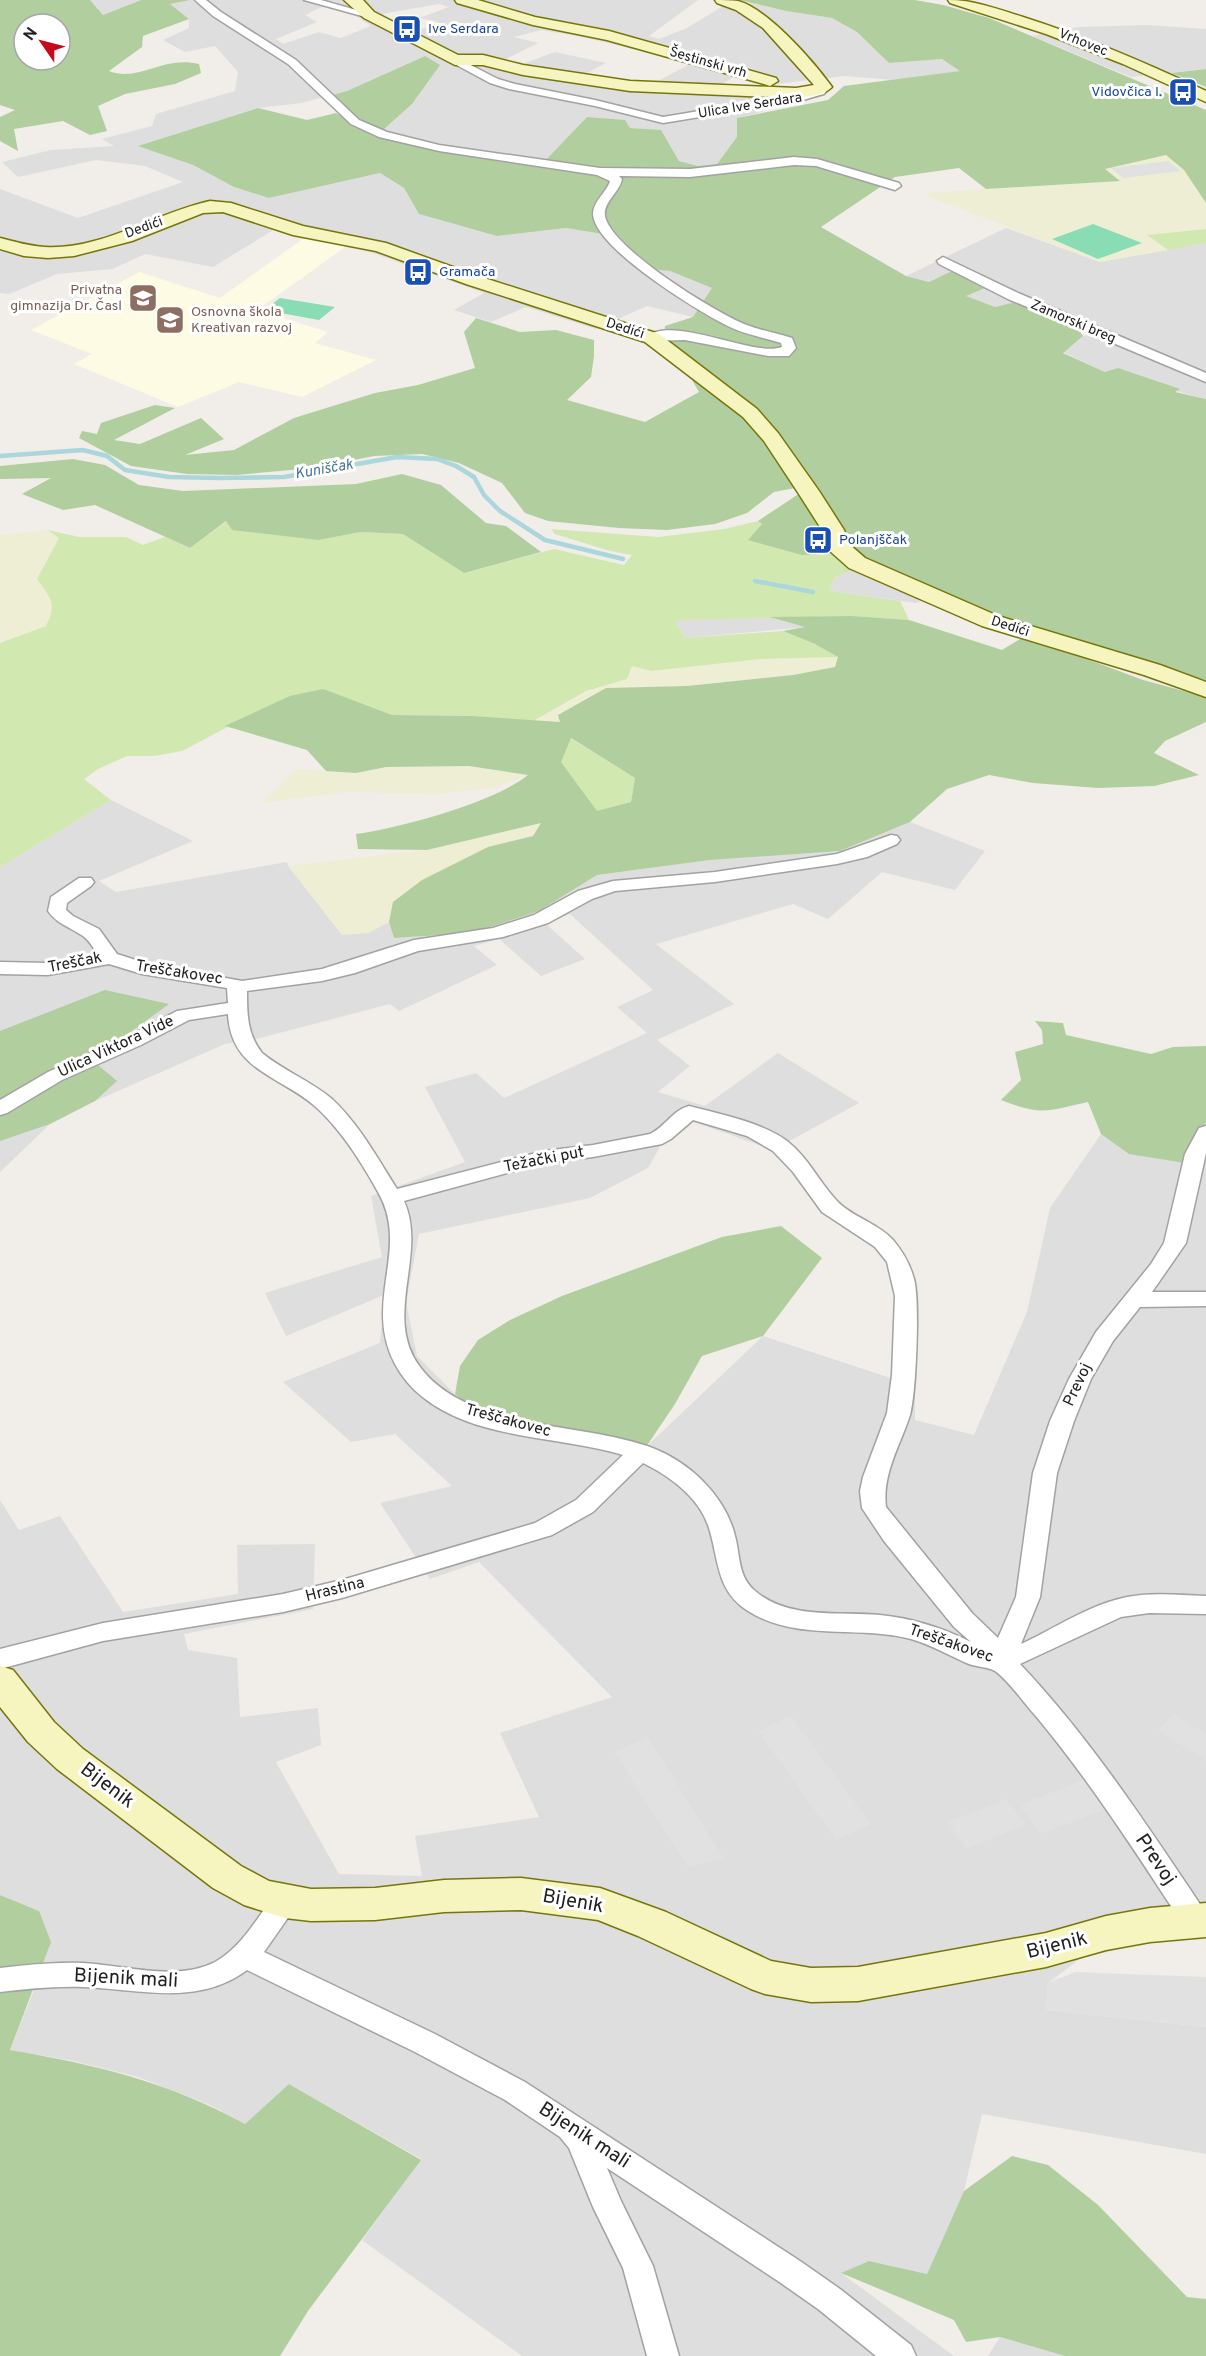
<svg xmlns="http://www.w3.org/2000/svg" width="1206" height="2356" viewBox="0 0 1206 2356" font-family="Overpass,sans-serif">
<rect width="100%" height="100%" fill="#f1ede8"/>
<g fill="#dfdede" fill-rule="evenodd">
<polygon points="90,0 141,0 103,15"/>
<path d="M190,0h508l-49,36 10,3 28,-11 46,-28h7l46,11 46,7 25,14 32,31 53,-4 19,12 -66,9 -51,-4 -76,9 -31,-10 -17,10 36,4 7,23 -26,6v19l-20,27 -19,2 -19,-5 -18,-30 -32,-3 -42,-11 -48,50 -96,-16 -66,-15 35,-32 13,-48 -78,35 -46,12 -43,5 -119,38 54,19 41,22 35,11 111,-25 24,15 15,26 78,22 69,-8 54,9 18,31 32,3 43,17 -20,29 -46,-11 -51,23 -70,-22 -35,15 -37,-12 30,-17 -114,-41 -95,-23 -62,38 -68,-13 -33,15 -55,5 -48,20 -9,-1v-104l78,29 105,-36 -38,-16 -49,-6 -78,17 -16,-15 49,-12 63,-4 -12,-7 50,-13 4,-12 79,-23 3,-19 -23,-26 -30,6 -22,-12 26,-12v-9l-20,-15zM334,1l37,25 -30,12 -22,-6 -36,12 -7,-5 41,-17 -12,-7zM439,4l10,3 -30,11 20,4 -24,10 -33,-18zM541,30l37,6 114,27 -38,20 -71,-8 23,-12 -51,-11 -35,13 -16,-5 34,-17 -24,-6z"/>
<polygon points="1146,25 1206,29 1206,69 1131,77 1032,36 1078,27"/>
<polygon points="1006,228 1100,262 1206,243 1206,399 1105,372 1063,352 1083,336 1099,332 1027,300 995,307 965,296 995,284 960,267 929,282 906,276"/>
<polygon points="855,569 926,599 916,603 829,591 835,577"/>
<polygon points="770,617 807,627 685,638 676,622 677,620"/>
<polygon points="111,800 193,841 99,881 116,892 287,862 288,866 368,933 389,922 394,938 472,933 539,911 597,875 710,860 840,851 910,822 985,851 955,890 882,872 828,919 793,904 656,944 734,1004 657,1040 690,1066 658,1092 705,1106 778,1053 859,1103 773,1150 691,1121 661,1145 648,1168 590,1198 419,1234 406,1302 417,1356 455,1394 646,1447 763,1336 915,1386 915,1420 974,1435 1027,1312 1050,1208 1101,1134 1184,1163 1206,1122 1206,1936 1158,1940 1081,1958 1048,1983 1046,2010 1206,2027 1206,2154 982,2114 964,2191 927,2274 869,2261 841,2273 954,2356 522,2356 362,2240 421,2159 289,2084 245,2124 210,2105 138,2077 74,2061 10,2050 36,1985 39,1911 0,1895 0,1500 19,1530 60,1516 123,1612 238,1594 237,1545 315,1544 313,1609 184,1634 188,1650 237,1658 240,1717 318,1708 321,1745 276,1762 339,1874 422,1876 415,1836 539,1817 500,1733 612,1697 479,1562 430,1579 380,1503 452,1486 395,1434 351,1442 283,1382 380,1343 384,1295 286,1336 265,1293 382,1257 371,1196 465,1162 425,1087 476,1073 504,1098 647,1033 617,1007 653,990 570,914 546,924 585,959 541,976 499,939 474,946 497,965 399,1011 390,1004 260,1038 225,1044 95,1101 50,1124 0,1172 0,867"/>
<polygon points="1000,2337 1065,2356 988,2356"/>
</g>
<polygon fill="#fefbe4" points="307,236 348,245 257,310 328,332 315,343 376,360 302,397 239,382 178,407 74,364 92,354 31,330 139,272 220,298"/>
<g fill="#eeeed4">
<polygon points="1166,155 1184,170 1206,203 1206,229 1148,235 1168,250 1100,262 927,196 929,193 1119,180 1104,169"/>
<polygon points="48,530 59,538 37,579 52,600 53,612 47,626 0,643 0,535"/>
<polygon points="838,657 835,667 793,675 687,686 606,688 559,715 561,722 533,721 586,691 627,679 632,666 651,671 761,659"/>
<polygon points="469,766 529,775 493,788 434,794 346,792 262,803 296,769 356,773 386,767"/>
<polygon points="541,823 533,836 488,847 393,902 389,922 368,933 342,935 288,866 427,850"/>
</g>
<g fill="#d1e8b1">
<polygon points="1206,229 1206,243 1168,250 1147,235"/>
<path d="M227,521l92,19 41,-8 43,2 61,39 90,-24 70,16 8,-10 -22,-4 -55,-17 -4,-5 107,8 66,-8 34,-8 4,3 -13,15 73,16 13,-2 8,10 12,6 -20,8 -6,14 71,10 9,19 -57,-4 -174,4 -2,2 9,16 98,-7 32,13 23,13 -77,2 -110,12 -19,-5 -5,13 -41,12 -53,30 -61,-5 -80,-1 -28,-10 -104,5 -78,41 -28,5h-27l-29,13 -14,10 27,21 -111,67v-224l46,-17c12,-23 4,-28 -9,-47l22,-41 -11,-8 31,7h47l17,8 22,-8 25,11z"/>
<polygon points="570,738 635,778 631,802 597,812 560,761"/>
</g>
<g fill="#b1ce9f" fill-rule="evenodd">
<path d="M0,0h90l13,15 38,-15h49l-20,4 19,15 -46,17 -1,11 -33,24c30,12 53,-16 90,-7l2,9 -26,11 -50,10 -27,12 9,25 -17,4 -27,-14 -49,8 4,22 -18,-10v-24l15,-7 -15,-5zM24,24h36v36h-36z"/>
<polygon points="740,0 915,0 943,5 989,18 1206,110 1206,203 1184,170 1166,155 1105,169 1120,181 986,189 959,168 895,177 821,227 906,276 929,282 956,269 990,286 966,296 995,307 1020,301 1076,326 1083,336 1063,353 1105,372 1118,368 1180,389 1175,392 1206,399 1206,681 984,615 879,568 851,549 813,481 795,488 774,492 747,513 715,524 667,530 619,528 548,521 525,513 502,483 459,463 422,454 374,456 313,468 236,475 187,474 131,466 79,438 82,431 97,434 101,423 155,405 175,408 114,440 140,444 201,418 224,439 185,455 234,450 294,418 375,393 418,385 475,368 464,332 476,318 520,332 556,330 594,340 594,356 591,377 567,400 645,422 699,392 688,373 662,354 665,326 693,317 712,288 670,271 638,268 620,237 566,228 497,236 419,214 404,188 380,173 269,198 234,187 193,165 138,146 258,108 307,120 336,113 377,136 443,151 539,167 587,117 625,120 630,128 661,130 679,161 698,166 717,164 737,137 737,118 828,100 844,86 960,71 942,59 889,63 857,32 832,18 786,11"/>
<polygon points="425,56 440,65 412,104 382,131 364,123 332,95 347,91"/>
<polygon points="1206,69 1206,87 1171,73"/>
<polygon points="73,459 105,465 139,485 183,491 356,484 402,474 441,485 486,523 506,526 541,552 464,573 403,534 360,532 319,540 232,530 226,521 190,548 95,505 63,510 22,494 51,478 0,479 0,466"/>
<polygon points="797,495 805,498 835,553 802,555 748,540 762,524 758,521"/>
<path d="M852,616l57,4 93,30 23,-14 118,44 63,17v25l-41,19 -11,12 45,22 -45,11 -56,2 -65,-5 -44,-8 -42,14 -37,33 -70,29 -130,9 -113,15 -58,36 -67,22 -78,5 -5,-16 4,-20 29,-22 66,-33 45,-11 8,-13 -114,27 -69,-1 -2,-15c44,-6 139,-32 172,-59l-59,-9 -83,1 -30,6 -30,-2 -19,-21 -82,-24 65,-30 33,-7 69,26 80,1 88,6 -2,-7 48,-27 81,-2 106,-11 42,-8 3,-10 -23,-13 -32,-13 22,-4 -35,-10zM571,738l64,40 -4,24 -34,9 -36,-49z"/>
<polygon points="105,990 169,1004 92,1060 117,1081 95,1101 50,1124 0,1141 0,1031"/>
<path d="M1035,1021l28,2 3,12 85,19 22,-7 33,-1v76l-21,41 -56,-9 -28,-20 -13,-32c-41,9 -46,14 -87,-2l20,-20 -6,-28 28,-8 -1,-14z"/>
<polygon points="781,1226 822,1258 763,1336 702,1356 675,1404 646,1447 516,1422 474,1409 455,1394 460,1366 478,1340 510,1320 562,1296 722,1237"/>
<path d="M0,1895l39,16 12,31 -41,108c87,15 156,31 235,74l44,-40 132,76 -113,151 -28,45h-280z"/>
<polygon points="1012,2156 1048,2165 1098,2205 1187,2297 1206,2299 1206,2356 1065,2356 1000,2337 966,2342 954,2320 841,2273 869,2261 927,2274 964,2191"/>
</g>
<g fill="#8adcb4">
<polygon points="1093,224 1142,243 1098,259 1052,239"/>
<polygon points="280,298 335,307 319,320 264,310"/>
</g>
<g fill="#e1e1e1">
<polygon points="1168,161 1181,171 1123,178 1111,168"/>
<polygon points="1174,1714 1206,1734 1206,1761 1158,1730"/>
<polygon points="790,1716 791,1716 871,1824 836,1840 758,1731"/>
<polygon points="648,1737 724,1859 687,1866 614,1752"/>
<polygon points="1088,1778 1109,1808 1040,1834 1021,1805"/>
<polygon points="1007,1799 1025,1825 966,1849 948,1822"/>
<polygon points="1075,1972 1206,1977 1206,2027 1046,2010 1048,1983"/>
</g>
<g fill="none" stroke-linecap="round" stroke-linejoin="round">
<g stroke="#aad6dc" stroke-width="4.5">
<polyline points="0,456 83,450 107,456 125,470 169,477 221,478 284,477 397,457 437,459 456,466 474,477 484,495 500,511 545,540 623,559"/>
<polyline points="755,581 813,592"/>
</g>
<g stroke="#a2a2a2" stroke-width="3">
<g id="street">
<path d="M195,0h11l15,12 75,48 63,60 28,12 52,13 161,23 90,1 104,-12 23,2 82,24 2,3 -6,4 -79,-24 -22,-1 -104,12 -71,-1 3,3c-2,13 -19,23 -17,37 6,32 108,95 139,108 15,6 32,9 48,14l4,10 -7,8h-21l-83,-16 -38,1 -2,-3c26,-25 108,20 137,9l-1,-4c-16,-5 -33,-8 -49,-15 -29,-13 -140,-81 -139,-115 1,-13 14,-21 17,-32l-13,-6 -158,-24 -60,-14 -28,-13 -63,-60 -75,-48z"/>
<polygon points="304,0 321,0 374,15 369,18"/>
<polygon points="455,57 498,79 515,84 595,100 663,117 802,94 816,90 824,84 830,87 824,94 803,100 663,123 595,106 509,89 490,83 451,62 450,60"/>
<polygon points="943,257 1018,293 1206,373 1206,382 1008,299 939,264 937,261"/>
<path d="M891,835l6,1 3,4 -3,4 -30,13 -30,7 -122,18 -100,9 -23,8 -44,24 -45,14 -85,14 -63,22 -33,8 -75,10c0,23 0,43 15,62 22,18 49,28 70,46 27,25 46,60 65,90l147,-38 49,-6 57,-11c15,-7 23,-24 39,-28 31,8 72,16 98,35 21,16 32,41 50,60 15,16 41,22 56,39 10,12 17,24 21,39 6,21 2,115 -4,136 -10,31 -28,59 -24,92l86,106 26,25 18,-41 17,-124 17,-52 19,-42 27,-47 55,-68 13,-21 21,-89 14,-26 7,-2v27l-20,90 -34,49h54v14l-66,1 -27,34 -22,38 -17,42 -17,52 -17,124 -19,47c35,-16 67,-39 106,-47 26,-5 53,-2 79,-1v18l-57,-1 -28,4 -101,47c72,76 128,163 186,249v16l-10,4 -10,-4c-48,-73 -95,-147 -151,-214 -11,-12 -27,-35 -40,-44 -6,-4 -18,-4 -26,-7 -19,-8 -37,-19 -58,-25 -53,-14 -114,3 -163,-28 -32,-20 -29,-51 -39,-83 -9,-30 -39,-52 -66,-65l-50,49 -41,23 -210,63 -59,14 -180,29 -103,28v-20l103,-26 180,-29 59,-14 193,-57 41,-23 47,-45c-63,-19 -146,-15 -199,-57 -12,-9 -22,-21 -29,-34 -33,-63 16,-115 -17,-172 -16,-29 -36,-61 -61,-84 -35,-32 -86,-36 -89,-94l-39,6 -48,25 -79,35 -55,33 -7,2v-15l48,-28 79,-35 50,-26 51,-8 -1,-15 -85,-14 -33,-10 -61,11 -48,-1v-12l48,1 50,-9c-5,-6 -9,-14 -15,-18 -13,-9 -26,-12 -35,-25l3,-14 28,-19h12l3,4 -3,4 -24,17 -1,7 7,6 26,13 18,25 28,9 97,18 80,-12 92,-29 79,-12 41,-13 44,-24 35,-10 102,-9 122,-18zM693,1120l54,16 26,15 20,21 29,40 53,35 12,15 8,34 -3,79 -5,38 -24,64 -3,14 2,17 22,33 70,86 17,15c-28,-14 -60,-24 -91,-27 -42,-4 -92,5 -126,-25 -15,-13 -14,-32 -18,-50 -9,-44 -48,-80 -89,-94 -69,-24 -180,-16 -227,-79 -38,-50 8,-113 -16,-166l140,-38 49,-6 69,-13 9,-5z"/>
<path d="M285,1891l10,3 4,8 -35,50 171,82 90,48 275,179 40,28 71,56 5,11h-40l-58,-47 -40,-28 -171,-113 14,33 32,65 26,90h-32l-24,-88 -30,-61 -24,-59 -9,-11 -55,-37 -90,-48 -168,-82c-50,37 -107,19 -164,17 -28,-1 -56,2 -83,5v-24c27,-3 55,-6 83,-5 41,2 93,19 132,-1 26,-14 43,-45 60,-68z"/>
</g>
</g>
<g stroke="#75760a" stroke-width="3">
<g id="secondary">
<path d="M344,0h19l11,12 84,43h25l40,10 107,16 166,7 18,-3 -51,-57 -27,-18 -19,-7 -2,-3c7,0 16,0 23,1 30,8 76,61 94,86 -9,9 -24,9 -36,11l-166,-7 -107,-16 -40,-10h-28l-91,-47z"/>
<polygon points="455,0 478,0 535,17 609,31 776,78 778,81 770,86 764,84 607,40 533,25 457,3"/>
<path d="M948,0c27,0 49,9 75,17 63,20 123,46 183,74v11l-83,-38 -77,-30 -96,-31z"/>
<path d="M210,201l21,2 72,23 83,17 92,33 181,58 98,75 21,24 41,58 25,39 5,14 16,14 133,58 162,49 46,17v15l-62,-22 -162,-49 -133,-58 -18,-16 -9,-22 -25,-39 -33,-50 -21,-24 -98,-75 -179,-58 -90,-33 -83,-16 -70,-23 -20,1 -71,28 -58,15 -26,2 -24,-2 -24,-7v-11c16,4 29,8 45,9 58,3 110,-34 165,-46z"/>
<polygon points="0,1666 13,1670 54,1722 83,1749 241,1866 269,1881 311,1889 375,1888 444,1880 521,1878 600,1888 666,1912 771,1961 811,1968 858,1967 1046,1933 1106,1916 1150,1908 1206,1903 1206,1937 1150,1942 1106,1950 1046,1967 858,2001 811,2002 765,1994 751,1989 638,1936 598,1920 521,1910 444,1912 375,1920 311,1921 285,1918 244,1905 213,1888 57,1769 28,1742 0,1707"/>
</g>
</g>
<use href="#street" fill="#fff" fill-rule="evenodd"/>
<use href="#secondary" fill="#f7f5bf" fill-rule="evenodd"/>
</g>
<defs>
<g id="bus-square" transform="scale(1.5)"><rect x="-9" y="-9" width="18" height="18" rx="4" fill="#1a4fb4" stroke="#fff"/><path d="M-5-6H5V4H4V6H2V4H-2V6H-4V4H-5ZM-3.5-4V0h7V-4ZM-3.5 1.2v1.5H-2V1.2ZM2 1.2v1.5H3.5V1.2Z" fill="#fff"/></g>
<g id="school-square" transform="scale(1.5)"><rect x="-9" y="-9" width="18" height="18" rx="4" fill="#8d6e63" stroke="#fff"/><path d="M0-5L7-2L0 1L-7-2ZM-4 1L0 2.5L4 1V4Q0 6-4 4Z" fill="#fff"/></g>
</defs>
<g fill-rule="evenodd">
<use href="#bus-square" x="407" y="29"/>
<use href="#bus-square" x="1183" y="92"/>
<use href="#bus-square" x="418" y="272"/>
<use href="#school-square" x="143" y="298"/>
<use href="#school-square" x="170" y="320"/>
<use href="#bus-square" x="818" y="540"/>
</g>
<g text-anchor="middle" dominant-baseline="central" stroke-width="6" stroke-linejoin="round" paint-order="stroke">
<g font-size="14" fill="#164399" stroke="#fff" text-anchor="start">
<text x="428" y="29">Ive Serdara</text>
<text x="1162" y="92" text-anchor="end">Vidovčica I.</text>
<text x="439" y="272">Gramača</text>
<text x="839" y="540">Polanjščak</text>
</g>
<g font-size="14" fill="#212121" stroke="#fff">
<text transform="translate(1083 43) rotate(22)">Vrhovec</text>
<text transform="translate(708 63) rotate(16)">Šestinski vrh</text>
<text transform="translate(750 106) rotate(-9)">Ulica Ive Serdara</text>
<text transform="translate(144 228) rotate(-20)">Dedići</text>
<text transform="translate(1073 322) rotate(23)">Zamorski breg</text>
<text transform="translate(625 329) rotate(18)">Dedići</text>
<text transform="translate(1010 627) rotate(18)">Dedići</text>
</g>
<g font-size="14" fill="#785e54" stroke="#fff" text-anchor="end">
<text x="122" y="290">Privatna<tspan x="122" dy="16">gimnazija Dr. Časl</tspan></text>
<text x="191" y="312" text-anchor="start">Osnovna škola<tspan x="191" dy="16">Kreativan razvoj</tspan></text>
</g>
<g font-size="15" font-style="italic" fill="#477696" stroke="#fff">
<text transform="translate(324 470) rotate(-10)">Kuniščak</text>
</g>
<g font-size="16" fill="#212121" stroke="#fff">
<text transform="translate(75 963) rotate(-11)">Treščak</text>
<text transform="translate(179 973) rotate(9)">Treščakovec</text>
<text transform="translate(116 1047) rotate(-25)">Ulica Viktora Vide</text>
<text transform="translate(544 1160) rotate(-11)">Težački put</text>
<text transform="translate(1078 1385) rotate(-65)">Prevoj</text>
<text transform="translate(508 1421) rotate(15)">Treščakovec</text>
<text transform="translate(335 1590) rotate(-14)">Hrastina</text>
<text transform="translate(951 1644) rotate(19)">Treščakovec</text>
</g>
<g font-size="20" fill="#212121" stroke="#fff">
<text transform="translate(107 1786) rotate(37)">Bijenik</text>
<text transform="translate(1155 1860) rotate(56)">Prevoj</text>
<text transform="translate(573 1902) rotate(10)">Bijenik</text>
<text transform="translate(1057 1946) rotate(-14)">Bijenik</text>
<text transform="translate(126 1979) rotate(3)">Bijenik mali</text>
<text transform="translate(584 2136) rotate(33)">Bijenik mali</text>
</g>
</g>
<g transform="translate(42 42) rotate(305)"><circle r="28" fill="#ffffff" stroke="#a6a6a6" stroke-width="1.5"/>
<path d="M0-4.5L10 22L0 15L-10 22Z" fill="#c9081c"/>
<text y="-9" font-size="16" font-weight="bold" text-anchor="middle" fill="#212121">N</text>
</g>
</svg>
